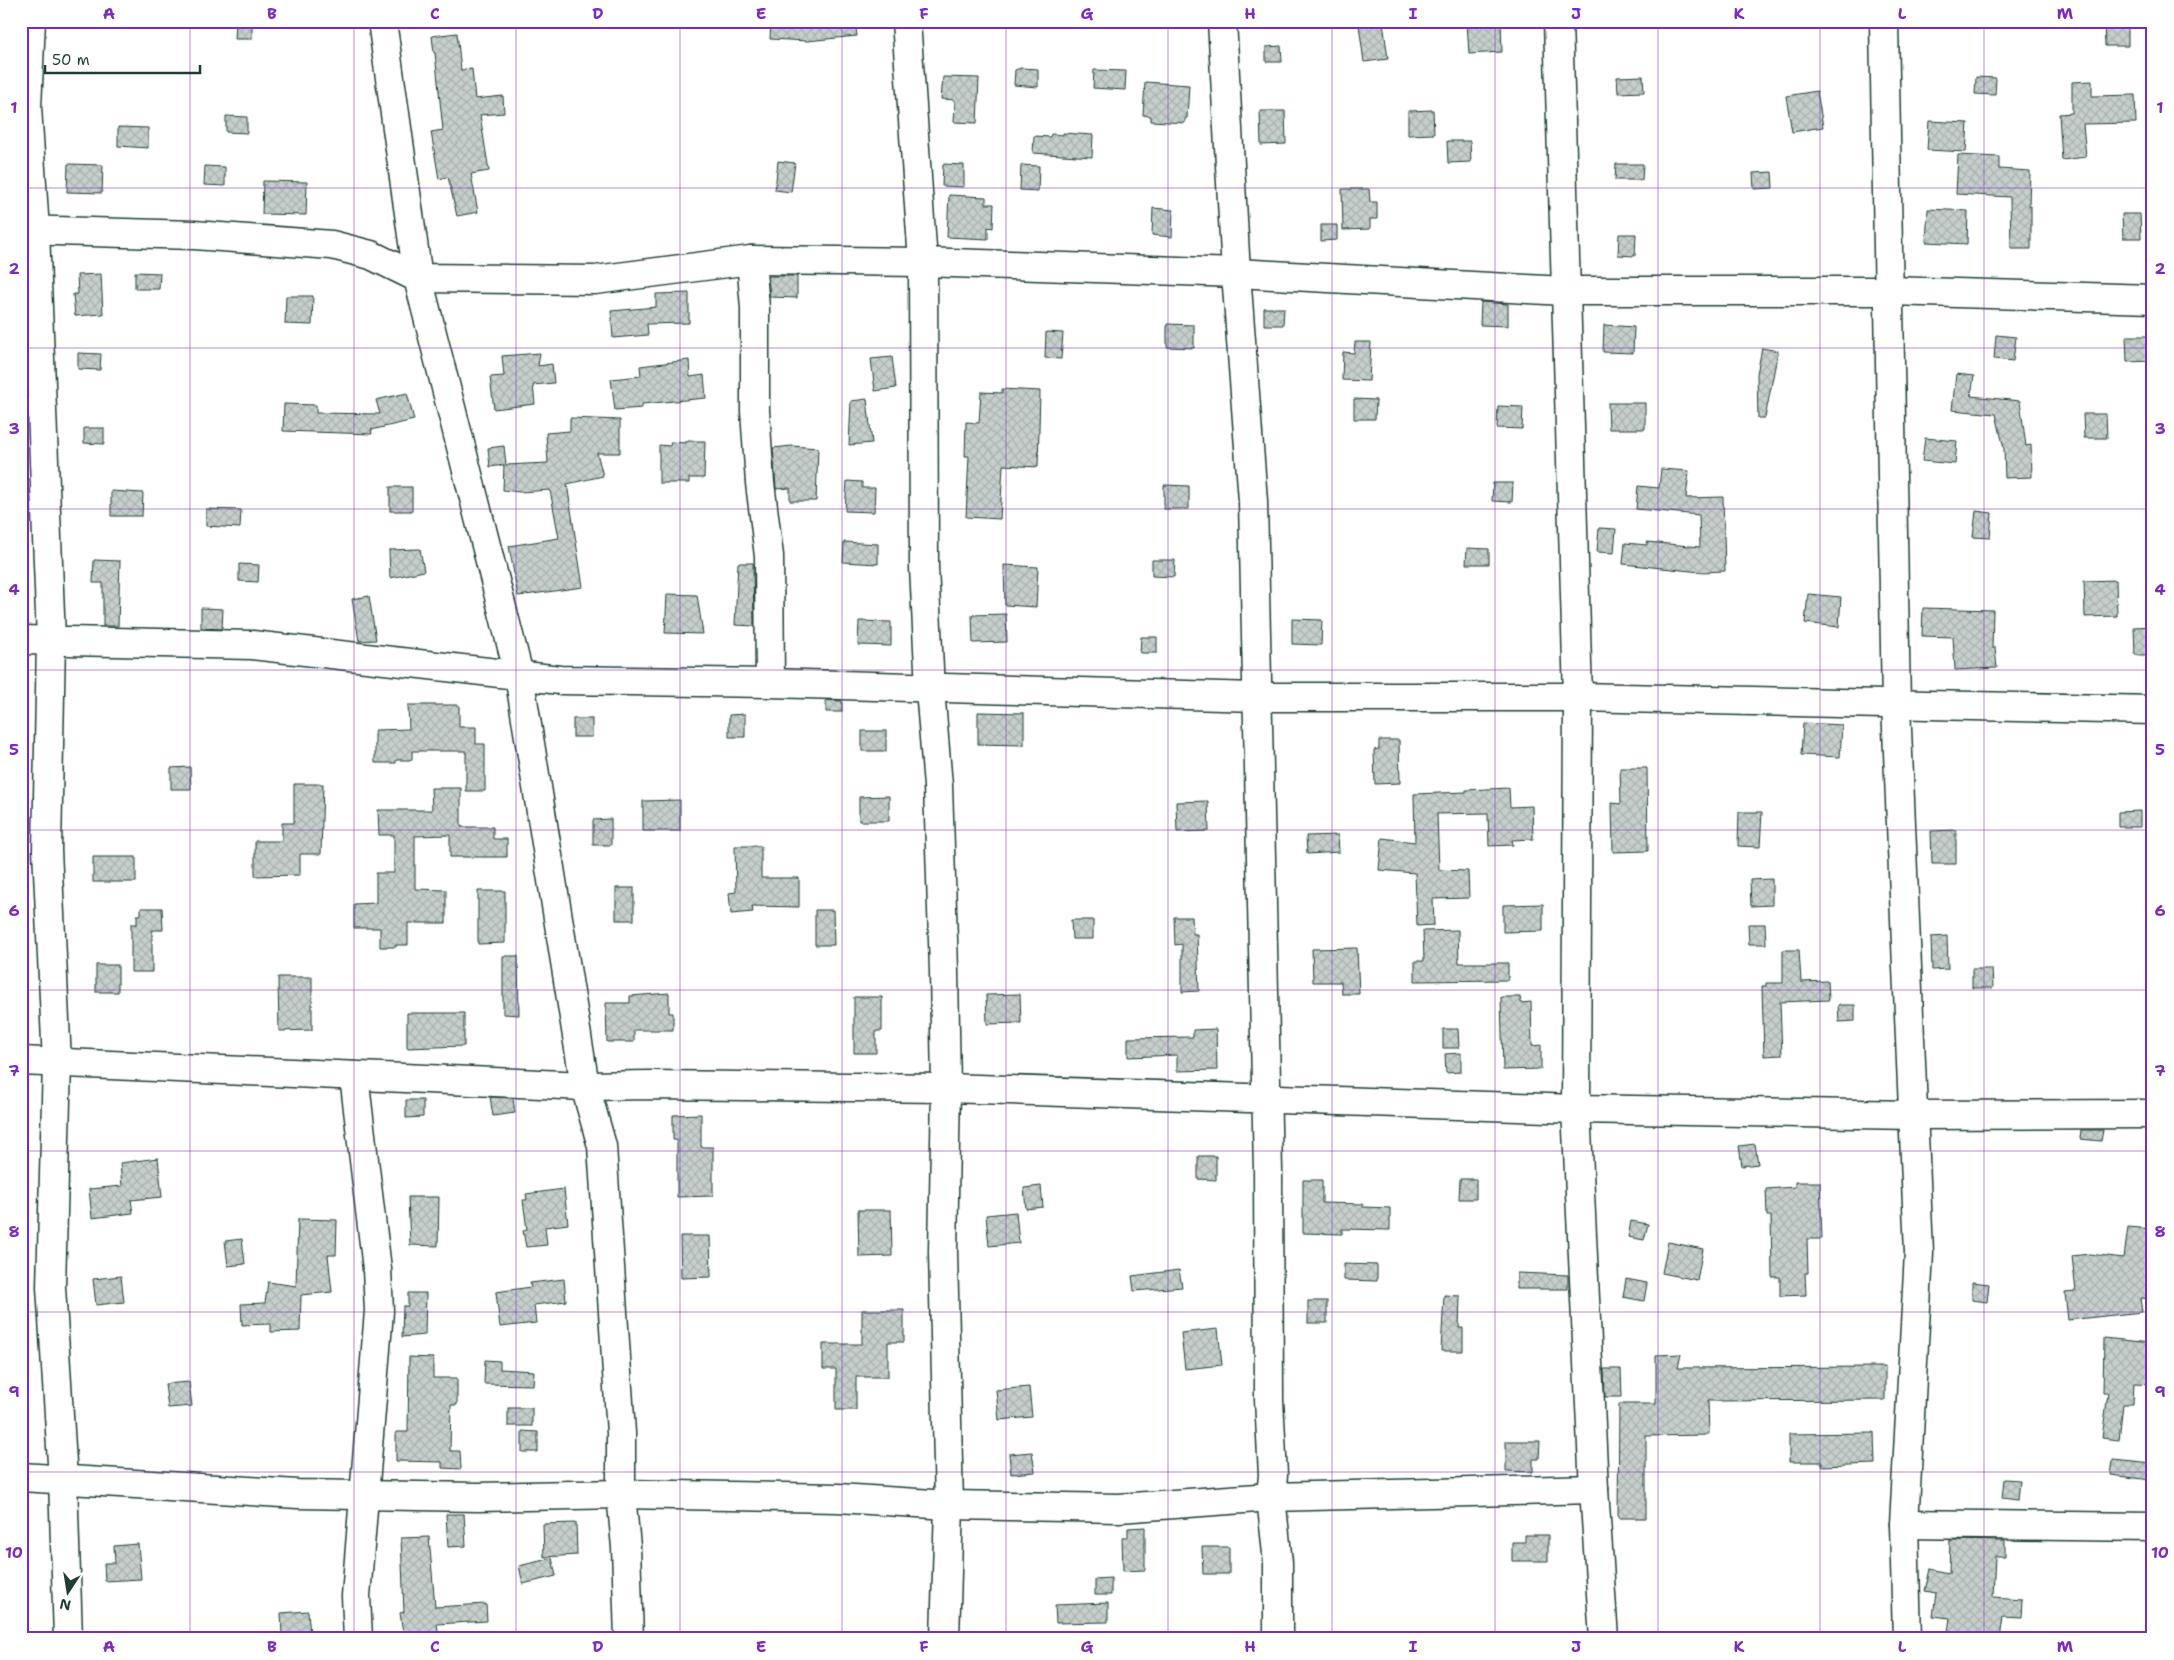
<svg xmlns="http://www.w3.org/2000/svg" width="2174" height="1660" viewBox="0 0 2174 1660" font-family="'Shantell Sans',sans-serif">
<defs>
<pattern id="building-cross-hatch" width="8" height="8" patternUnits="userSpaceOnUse" patternTransform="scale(1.25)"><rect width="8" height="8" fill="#c7cfcc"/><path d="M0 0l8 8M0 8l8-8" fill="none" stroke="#aab3b0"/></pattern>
</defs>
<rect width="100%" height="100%" fill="#fff"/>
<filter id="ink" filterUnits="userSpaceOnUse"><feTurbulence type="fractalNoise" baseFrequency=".02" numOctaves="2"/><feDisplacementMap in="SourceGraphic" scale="10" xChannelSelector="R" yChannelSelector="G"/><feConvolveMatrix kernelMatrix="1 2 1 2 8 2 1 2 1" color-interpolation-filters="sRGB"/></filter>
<g filter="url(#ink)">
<g fill="url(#building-cross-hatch)" stroke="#1f3d34">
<polygon points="236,21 252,21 252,39 235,39"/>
<polygon points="771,21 855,21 857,36 807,41 770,39"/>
<polygon points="1501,21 1502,52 1469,54 1467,22"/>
<polygon points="2104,21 2128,21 2128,46 2105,46"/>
<polygon points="1383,22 1388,59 1364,62 1359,25"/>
<polygon points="457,33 461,70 472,69 475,99 503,96 504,113 480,115 489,171 471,174 478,212 457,216 448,177 439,179 431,132 443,130 435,53 434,53 432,36"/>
<polygon points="1281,46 1282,62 1266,62 1266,47"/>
<polygon points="1021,68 1038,69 1038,87 1014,85 1015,70"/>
<polygon points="1094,70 1126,71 1125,90 1093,88"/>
<polygon points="1643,76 1644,92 1618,93 1617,77"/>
<polygon points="943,77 979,78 977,123 954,122 955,100 941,99"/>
<polygon points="1976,77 1996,78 1995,95 1975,94"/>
<polygon points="2092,81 2092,96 2135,95 2136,123 2083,124 2086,157 2062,160 2059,114 2072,113 2072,82"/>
<polygon points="1145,82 1189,85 1187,118 1185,118 1185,123 1151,121 1151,116 1143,115"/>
<polygon points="1817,91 1823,127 1792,132 1786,96"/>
<polygon points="1433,110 1434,134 1408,135 1408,111"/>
<polygon points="1260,111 1285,111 1286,144 1261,145"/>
<polygon points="226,116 247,117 247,133 226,132"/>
<polygon points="1929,121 1968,123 1966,152 1927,150"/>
<polygon points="118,127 148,128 148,148 118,146"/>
<polygon points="1063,133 1093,135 1092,157 1033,153 1034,136 1050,137 1051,134 1063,135"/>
<polygon points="1447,141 1470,141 1471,162 1448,163"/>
<polygon points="1958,155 1999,157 1999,169 2030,171 2029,206 2031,206 2031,249 2011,249 2010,197 1956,194"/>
<polygon points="778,161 795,163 791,192 775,190"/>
<polygon points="68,164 103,165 102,193 67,192"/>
<polygon points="943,164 964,165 964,187 942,186"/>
<polygon points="1616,164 1643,164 1642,180 1615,180"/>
<polygon points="1021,165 1039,166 1038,191 1020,190"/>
<polygon points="205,166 225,167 225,186 204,185"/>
<polygon points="1772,172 1773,188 1754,189 1753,173"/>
<polygon points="263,181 307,182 306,215 262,214"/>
<polygon points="1342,189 1369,189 1370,202 1377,202 1377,219 1370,219 1370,229 1343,230"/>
<polygon points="949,195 986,197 986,204 994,204 993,228 988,227 988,239 947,237"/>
<polygon points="1153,208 1173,210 1172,237 1152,235"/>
<polygon points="1928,209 1968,211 1967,244 1926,242"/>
<polygon points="2122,214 2140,214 2141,238 2123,238"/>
<polygon points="1321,225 1337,225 1337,240 1321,241"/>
<polygon points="1619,234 1636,234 1635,256 1618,255"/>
<polygon points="135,272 160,273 159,289 135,289"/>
<polygon points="101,274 103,314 75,316 73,294 78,294 77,275"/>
<polygon points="768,276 797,276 797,298 770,297"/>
<polygon points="689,293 689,323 647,324 648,335 613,338 611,311 656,307 656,294"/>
<polygon points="286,296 313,296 312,325 285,324"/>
<polygon points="1481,302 1508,304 1508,326 1480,325"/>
<polygon points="1264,308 1284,308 1283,325 1264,325"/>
<polygon points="1167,324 1194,325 1194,348 1167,347"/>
<polygon points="1604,325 1634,327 1633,353 1603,352"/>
<polygon points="1046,332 1063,333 1061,359 1045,358"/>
<polygon points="1996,335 2016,337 2013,361 1994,359"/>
<polygon points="2126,336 2151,336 2152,361 2127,362"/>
<polygon points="1355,342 1371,342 1369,381 1342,380 1343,352 1354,353"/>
<polygon points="1762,348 1778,351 1765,418 1758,418 1757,374"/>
<polygon points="78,353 101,354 100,370 78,369"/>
<polygon points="540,353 538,366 552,364 554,383 533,385 535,404 494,409 490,377 504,376 502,356"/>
<polygon points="892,357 896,388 875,391 871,359"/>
<polygon points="689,360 690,377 704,375 706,398 642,404 642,408 615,410 611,379 641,376 640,366"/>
<polygon points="1956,374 1974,376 1971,396 2020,401 2026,446 2031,445 2032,477 2005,478 2004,449 1996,414 1952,410"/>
<polygon points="1002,389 1040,391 1038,467 1003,465 1000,519 966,517 969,456 965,456 966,422 979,423 981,392 1002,393"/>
<polygon points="407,393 414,420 371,430 372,434 283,431 284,404 316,405 316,413 380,414 376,400"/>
<polygon points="867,399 872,443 849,445 851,401"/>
<polygon points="1354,399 1376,400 1375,419 1354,419"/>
<polygon points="1608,403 1645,403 1645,429 1609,429"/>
<polygon points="1498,406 1523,407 1522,429 1497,428"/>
<polygon points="2083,414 2106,414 2107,438 2084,438"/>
<polygon points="570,418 620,420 620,453 597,453 603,476 567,484 583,587 518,596 509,546 559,538 550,490 520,492 503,490 504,465 490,467 488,448 504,446 506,465 548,463 546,433 570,431"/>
<polygon points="84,428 104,428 104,444 84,443"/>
<polygon points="1925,438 1957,441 1955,464 1922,461"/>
<polygon points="686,441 705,441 704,478 689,478 689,483 659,483 659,445 670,446 671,442 686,443"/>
<polygon points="792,446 818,448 816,501 790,501 790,488 776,489 773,448"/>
<polygon points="1661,469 1689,471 1686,498 1723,497 1725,571 1701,572 1623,564 1625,543 1647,545 1647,542 1700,547 1699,515 1636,509 1638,486 1659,488"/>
<polygon points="847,481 862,482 862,488 875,488 874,512 845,511"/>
<polygon points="1493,483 1513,483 1512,502 1492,501"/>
<polygon points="1164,485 1189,486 1189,509 1164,509"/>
<rect x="390" y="487" width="22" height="24"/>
<polygon points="111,491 143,493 142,516 111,516"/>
<polygon points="206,509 241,510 240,528 206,526"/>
<polygon points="1976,511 1992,513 1990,538 1973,537"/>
<polygon points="1599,528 1616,529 1614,553 1597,552"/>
<polygon points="844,542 878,544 878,564 843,562"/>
<polygon points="1467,548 1489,549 1489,564 1466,564"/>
<polygon points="420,549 424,571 390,578 389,550"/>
<polygon points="94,560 120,561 118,626 103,626 103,583 93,583"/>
<polygon points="1152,560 1175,560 1174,577 1152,576"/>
<polygon points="738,563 753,563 754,626 735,625"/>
<polygon points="239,564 259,565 258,582 239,581"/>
<polygon points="1004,565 1038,567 1036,607 1005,605"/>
<polygon points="2116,580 2117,616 2085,617 2084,581"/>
<polygon points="667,594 697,595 703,634 665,633"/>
<polygon points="1808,594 1841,597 1839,627 1805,623"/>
<polygon points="369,596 376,640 359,641 352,599"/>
<polygon points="201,608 223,609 222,629 201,628"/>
<polygon points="1923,608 1993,610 1992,648 1995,648 1997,668 1955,670 1953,637 1922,636"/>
<polygon points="1006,614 1007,642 973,643 972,615"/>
<polygon points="1292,619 1322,620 1321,645 1292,644"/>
<polygon points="859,621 891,622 891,646 858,645"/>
<polygon points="2153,626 2153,655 2135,655 2134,627"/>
<polygon points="1141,637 1157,637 1157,653 1140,653"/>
<polygon points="826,700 842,701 842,712 826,712"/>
<polygon points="408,705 459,705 459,727 476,727 476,744 485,744 485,791 466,791 466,751 412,751 412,760 396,760 396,763 375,763 375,730 409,729"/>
<polygon points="978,712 1024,713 1024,745 978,744"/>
<polygon points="745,714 745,737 729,737 729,715"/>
<rect x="573" y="719" width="19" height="18"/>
<polygon points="1803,723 1842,725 1840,757 1801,755"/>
<rect x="862" y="731" width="24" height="20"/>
<polygon points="1379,740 1399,740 1400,783 1375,784 1374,750 1379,749"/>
<polygon points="190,767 191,789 171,789 171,768"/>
<polygon points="1620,768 1647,768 1648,851 1613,852 1612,803 1621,804"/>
<polygon points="294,784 323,784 321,854 300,854 300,875 255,876 255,841 282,841 282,823 294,823"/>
<polygon points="431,788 461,788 461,827 493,827 493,839 507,839 507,857 450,857 450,835 415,836 415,889 446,890 446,923 408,923 408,945 396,945 396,947 380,947 380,928 354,928 354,904 376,903 376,873 394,873 394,835 379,835 378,810 432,810"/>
<polygon points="1509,788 1510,807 1532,806 1533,839 1512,840 1513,845 1489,846 1488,813 1437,814 1439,870 1468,871 1469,898 1433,899 1434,925 1417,926 1415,873 1379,870 1382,838 1415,842 1414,794 1466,792 1466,790"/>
<polygon points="889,796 889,821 859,821 859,797"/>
<polygon points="680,800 680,831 643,831 643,801"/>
<polygon points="1208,801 1209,831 1177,832 1176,802"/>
<polygon points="2140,811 2140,827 2118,827 2118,812"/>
<polygon points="1739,812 1762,812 1760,847 1738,846"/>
<polygon points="611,819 611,845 593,845 593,820"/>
<polygon points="1956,830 1956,864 1932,864 1931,831"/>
<polygon points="1338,835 1339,852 1307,854 1306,836"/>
<polygon points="735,846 761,846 761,878 799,878 799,907 752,906 753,912 731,914 729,893 736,892"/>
<rect x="93" y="857" width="43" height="25"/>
<polygon points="1772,879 1772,905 1751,906 1750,880"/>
<rect x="616" y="888" width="18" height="32"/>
<polygon points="478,891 505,891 505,943 478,944"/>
<polygon points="1543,904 1543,931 1503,932 1503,905"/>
<polygon points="141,908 162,908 163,930 152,930 152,972 131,972 131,924 137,924 137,915 141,915"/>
<polygon points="815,910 833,910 834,945 815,945"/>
<polygon points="1174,917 1192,917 1193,934 1197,934 1199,991 1182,992 1182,944 1175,945"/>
<polygon points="1071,920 1093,920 1093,939 1072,939"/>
<polygon points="1748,924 1765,924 1766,944 1749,944"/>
<polygon points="1458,930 1459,963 1508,963 1508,980 1415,981 1415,961 1424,961 1423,931"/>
<polygon points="1947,936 1948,969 1932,970 1931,937"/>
<polygon points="1357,948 1359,994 1342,994 1341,982 1313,982 1312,949"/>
<polygon points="1783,950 1799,950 1801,982 1828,981 1829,1000 1780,1002 1782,1055 1764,1056 1762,986 1766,986 1766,983 1783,983"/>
<polygon points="503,956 518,956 519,1015 503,1014"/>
<rect x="96" y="965" width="22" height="27"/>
<polygon points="1972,969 1992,969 1993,988 1972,988"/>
<polygon points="278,977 312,977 312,1030 279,1031"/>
<polygon points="669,993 669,1013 673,1013 673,1030 634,1030 634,1042 607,1042 606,1003 630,1003 630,996"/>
<polygon points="1020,994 1021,1023 987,1024 986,995"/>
<polygon points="854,997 882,997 882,1031 876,1031 876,1053 854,1053"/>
<polygon points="1501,997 1520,997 1521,1003 1531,1002 1532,1046 1541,1045 1541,1069 1503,1070"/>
<polygon points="1838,1005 1855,1005 1855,1021 1839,1022"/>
<polygon points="407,1013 464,1013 464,1046 407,1048"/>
<polygon points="1216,1029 1217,1070 1177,1071 1177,1055 1128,1057 1128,1038 1193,1037 1193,1030"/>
<polygon points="1443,1029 1458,1029 1459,1048 1443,1048"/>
<polygon points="1461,1053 1461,1072 1446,1073 1445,1054"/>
<polygon points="490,1097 513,1098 515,1113 493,1116"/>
<polygon points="406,1100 423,1100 423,1117 406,1118"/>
<polygon points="701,1114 701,1147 713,1147 713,1196 677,1197 677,1140 673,1140 673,1115"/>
<polygon points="2081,1130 2103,1130 2101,1141 2080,1139"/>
<polygon points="1755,1144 1758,1164 1742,1166 1739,1146"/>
<polygon points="1198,1156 1216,1156 1216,1180 1198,1179"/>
<polygon points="158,1158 162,1197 131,1200 133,1213 92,1218 89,1189 122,1186 120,1163"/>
<polygon points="1460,1179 1476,1179 1476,1199 1459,1199"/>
<polygon points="1303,1180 1322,1180 1322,1203 1363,1204 1363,1207 1390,1208 1390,1230 1342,1229 1342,1234 1303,1233"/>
<polygon points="1795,1182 1820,1182 1822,1239 1807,1239 1808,1273 1805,1273 1806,1295 1780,1296 1780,1277 1772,1277 1771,1216 1767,1216 1766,1189 1795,1187"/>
<polygon points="1041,1186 1043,1207 1026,1209 1024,1188"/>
<polygon points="564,1189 568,1224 545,1227 547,1245 526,1247 523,1231 527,1230 523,1200 527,1200 526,1194"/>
<polygon points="408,1197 439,1197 438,1246 410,1245"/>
<polygon points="858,1210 891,1210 892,1256 859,1257"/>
<polygon points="1016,1212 1019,1243 989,1246 986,1215"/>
<polygon points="298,1219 337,1220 336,1255 328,1255 332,1292 301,1295 300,1331 271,1332 271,1324 242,1325 241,1304 265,1303 268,1282 296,1286"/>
<polygon points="1631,1221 1648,1224 1644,1240 1628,1237"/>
<polygon points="2128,1227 2153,1229 2153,1260 2151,1260 2153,1299 2140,1298 2142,1312 2068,1320 2065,1293 2076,1292 2072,1256 2089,1254 2124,1258"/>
<polygon points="680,1236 710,1236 711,1277 681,1278"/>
<polygon points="242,1239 245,1264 228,1266 225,1241"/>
<polygon points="1668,1242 1703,1249 1697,1280 1662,1273"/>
<polygon points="1344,1264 1377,1265 1377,1281 1344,1280"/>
<polygon points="1179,1270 1182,1287 1134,1291 1132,1276"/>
<polygon points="1517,1273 1568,1275 1568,1289 1517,1289"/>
<polygon points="121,1276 124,1302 96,1305 93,1279"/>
<polygon points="564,1279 566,1301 534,1305 536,1323 500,1327 496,1292 531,1287 530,1283"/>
<polygon points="1626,1279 1647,1283 1644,1301 1623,1297"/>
<polygon points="1972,1282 1989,1284 1987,1302 1972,1300"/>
<polygon points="408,1293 426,1293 425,1335 402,1337 403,1306 408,1306"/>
<polygon points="1444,1295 1460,1296 1459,1328 1463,1328 1463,1351 1441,1351"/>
<rect x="1308" y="1301" width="19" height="22"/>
<polygon points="862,1310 904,1310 904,1342 888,1342 888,1377 856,1377 856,1410 836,1410 836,1369 823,1369 823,1344 862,1344"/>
<polygon points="1218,1329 1222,1365 1185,1369 1181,1333"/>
<polygon points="2104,1338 2150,1343 2148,1362 2153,1362 2153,1384 2134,1383 2133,1404 2123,1404 2119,1440 2102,1438 2108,1393 2103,1393"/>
<polygon points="1681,1354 1678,1368 1885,1367 1885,1400 1708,1401 1709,1435 1646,1436 1646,1518 1618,1518 1619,1404 1656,1404 1656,1355"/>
<polygon points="409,1357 433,1358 433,1378 457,1378 457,1405 451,1405 450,1451 460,1451 461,1469 442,1468 442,1462 396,1461 396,1432 408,1432"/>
<polygon points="485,1360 500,1361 500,1369 534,1371 533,1385 484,1384"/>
<polygon points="1604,1369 1621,1369 1622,1397 1605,1397"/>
<polygon points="189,1382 192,1406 168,1408 165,1384"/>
<polygon points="1029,1387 1032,1417 999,1420 996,1390"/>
<rect x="508" y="1408" width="24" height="18"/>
<polygon points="522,1431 538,1432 538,1452 522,1452"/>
<polygon points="1874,1433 1875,1464 1822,1466 1822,1462 1789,1462 1789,1434"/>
<polygon points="1506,1441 1540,1441 1539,1459 1533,1459 1533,1472 1506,1471"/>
<polygon points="1032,1452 1035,1472 1011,1474 1009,1454"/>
<polygon points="2113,1460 2153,1464 2151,1480 2111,1475"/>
<polygon points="2004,1479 2020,1480 2018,1500 2002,1498"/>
<polygon points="446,1514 464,1514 466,1546 448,1547"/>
<polygon points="576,1523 577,1555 544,1557 543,1524"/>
<polygon points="1145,1527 1145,1570 1123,1571 1122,1537 1128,1537 1128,1528"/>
<polygon points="1525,1535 1548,1535 1548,1561 1512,1561 1512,1542 1525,1542"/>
<polygon points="429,1537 435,1607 486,1604 487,1621 437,1624 439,1637 404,1639 400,1613 404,1612 401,1538"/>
<polygon points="1950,1540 2005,1541 2005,1556 1995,1556 1993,1597 2022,1599 2021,1618 2003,1617 2000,1639 1947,1639 1950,1618 1933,1616 1936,1593 1925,1591 1930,1569 1949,1573"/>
<polygon points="138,1544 141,1579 105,1581 104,1563 115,1563 114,1546"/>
<polygon points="1202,1547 1229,1547 1229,1574 1203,1574"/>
<polygon points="552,1558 556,1576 523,1584 519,1566"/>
<polygon points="1111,1578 1111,1595 1095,1595 1095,1579"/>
<polygon points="1108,1603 1108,1622 1056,1623 1055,1605"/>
<polygon points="308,1611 310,1635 282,1636 281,1613"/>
</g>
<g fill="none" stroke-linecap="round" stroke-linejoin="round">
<g stroke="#1f3d34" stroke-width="31">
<g id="minor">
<polyline points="31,21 27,107 35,231 51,640 47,850 57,1063 51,1287 63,1479 68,1639"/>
<polyline points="382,21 418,278 519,675 585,1086 602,1146 621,1433 621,1494 626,1547 629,1639"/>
<polyline points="906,21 923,262 924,567 930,689 938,786 944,971 946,1088 943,1252 949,1505 945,1639"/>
<polyline points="1222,21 1236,273 1253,501 1268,1171 1269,1400 1273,1475 1271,1497 1278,1563 1278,1639"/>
<polyline points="1558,21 1578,697 1576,1109 1594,1489 1604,1639"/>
<polyline points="1884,21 1896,705 1919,1253 1904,1524 1907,1639"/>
<polyline points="21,230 194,235 332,245 371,255 418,278 595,280 751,260 923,262 1236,273 1565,291 1890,291 2153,299"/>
<polyline points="751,260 755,308 755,411 760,483 769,556 770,683"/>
<polyline points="21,640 252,645 560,680 770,683 1257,697 1578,697 2153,710"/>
<polyline points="21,1061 585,1086 650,1085 946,1088 1576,1109 1913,1115 2153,1114"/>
<polyline points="354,1076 377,1269 379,1311 356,1596 358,1639"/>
<polyline points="21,1477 298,1494 478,1497 621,1494 838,1498 949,1505 1119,1508 1271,1497 1594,1489"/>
<polyline points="1904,1524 2153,1527"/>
</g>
</g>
<use href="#minor" stroke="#fff" stroke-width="28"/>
</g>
</g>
<path fill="none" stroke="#7b2cbf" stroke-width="1" stroke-opacity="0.55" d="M190,21v1618M354,21v1618M516,21v1618M680,21v1618M842,21v1618M1006,21v1618M1168,21v1618M1332,21v1618M1495,21v1618M1658,21v1618M1820,21v1618M1984,21v1618M21,188h2132M21,348h2132M21,509h2132M21,670h2132M21,830h2132M21,990h2132M21,1151h2132M21,1312h2132M21,1472h2132"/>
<rect width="2174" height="1660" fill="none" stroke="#fff" stroke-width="55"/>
<g transform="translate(68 1592) rotate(192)" stroke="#ffffff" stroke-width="4" paint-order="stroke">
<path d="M0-4L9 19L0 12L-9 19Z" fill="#1f3d34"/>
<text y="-8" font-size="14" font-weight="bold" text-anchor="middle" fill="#1f3d34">N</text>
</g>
<path d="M45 65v8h155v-8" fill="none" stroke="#1f3d34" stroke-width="2.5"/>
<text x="52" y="65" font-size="15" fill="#1f3d34" stroke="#ffffff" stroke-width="4" paint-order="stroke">50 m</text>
<rect x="28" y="28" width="2118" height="1604" fill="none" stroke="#7b2cbf" stroke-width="2"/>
<g font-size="16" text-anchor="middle" font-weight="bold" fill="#7b2cbf">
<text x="109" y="19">A</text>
<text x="272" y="19">B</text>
<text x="435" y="19">C</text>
<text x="598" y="19">D</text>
<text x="761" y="19">E</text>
<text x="924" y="19">F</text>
<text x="1087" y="19">G</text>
<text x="1250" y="19">H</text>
<text x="1413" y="19">I</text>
<text x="1576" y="19">J</text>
<text x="1739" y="19">K</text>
<text x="1902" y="19">L</text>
<text x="2065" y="19">M</text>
<text x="14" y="113">1</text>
<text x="2160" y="113">1</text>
<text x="14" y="274">2</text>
<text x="2160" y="274">2</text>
<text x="14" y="434">3</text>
<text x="2160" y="434">3</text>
<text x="14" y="595">4</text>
<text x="2160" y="595">4</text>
<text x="14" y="755">5</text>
<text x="2160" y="755">5</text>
<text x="14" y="916">6</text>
<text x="2160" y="916">6</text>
<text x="14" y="1076">7</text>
<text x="2160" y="1076">7</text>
<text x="14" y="1237">8</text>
<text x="2160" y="1237">8</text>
<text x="14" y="1397">9</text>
<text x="2160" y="1397">9</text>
<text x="14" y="1558">10</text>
<text x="2160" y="1558">10</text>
<text x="109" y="1652">A</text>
<text x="272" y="1652">B</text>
<text x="435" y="1652">C</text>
<text x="598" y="1652">D</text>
<text x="761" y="1652">E</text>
<text x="924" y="1652">F</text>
<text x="1087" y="1652">G</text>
<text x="1250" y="1652">H</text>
<text x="1413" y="1652">I</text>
<text x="1576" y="1652">J</text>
<text x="1739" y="1652">K</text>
<text x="1902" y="1652">L</text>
<text x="2065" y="1652">M</text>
</g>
</svg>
